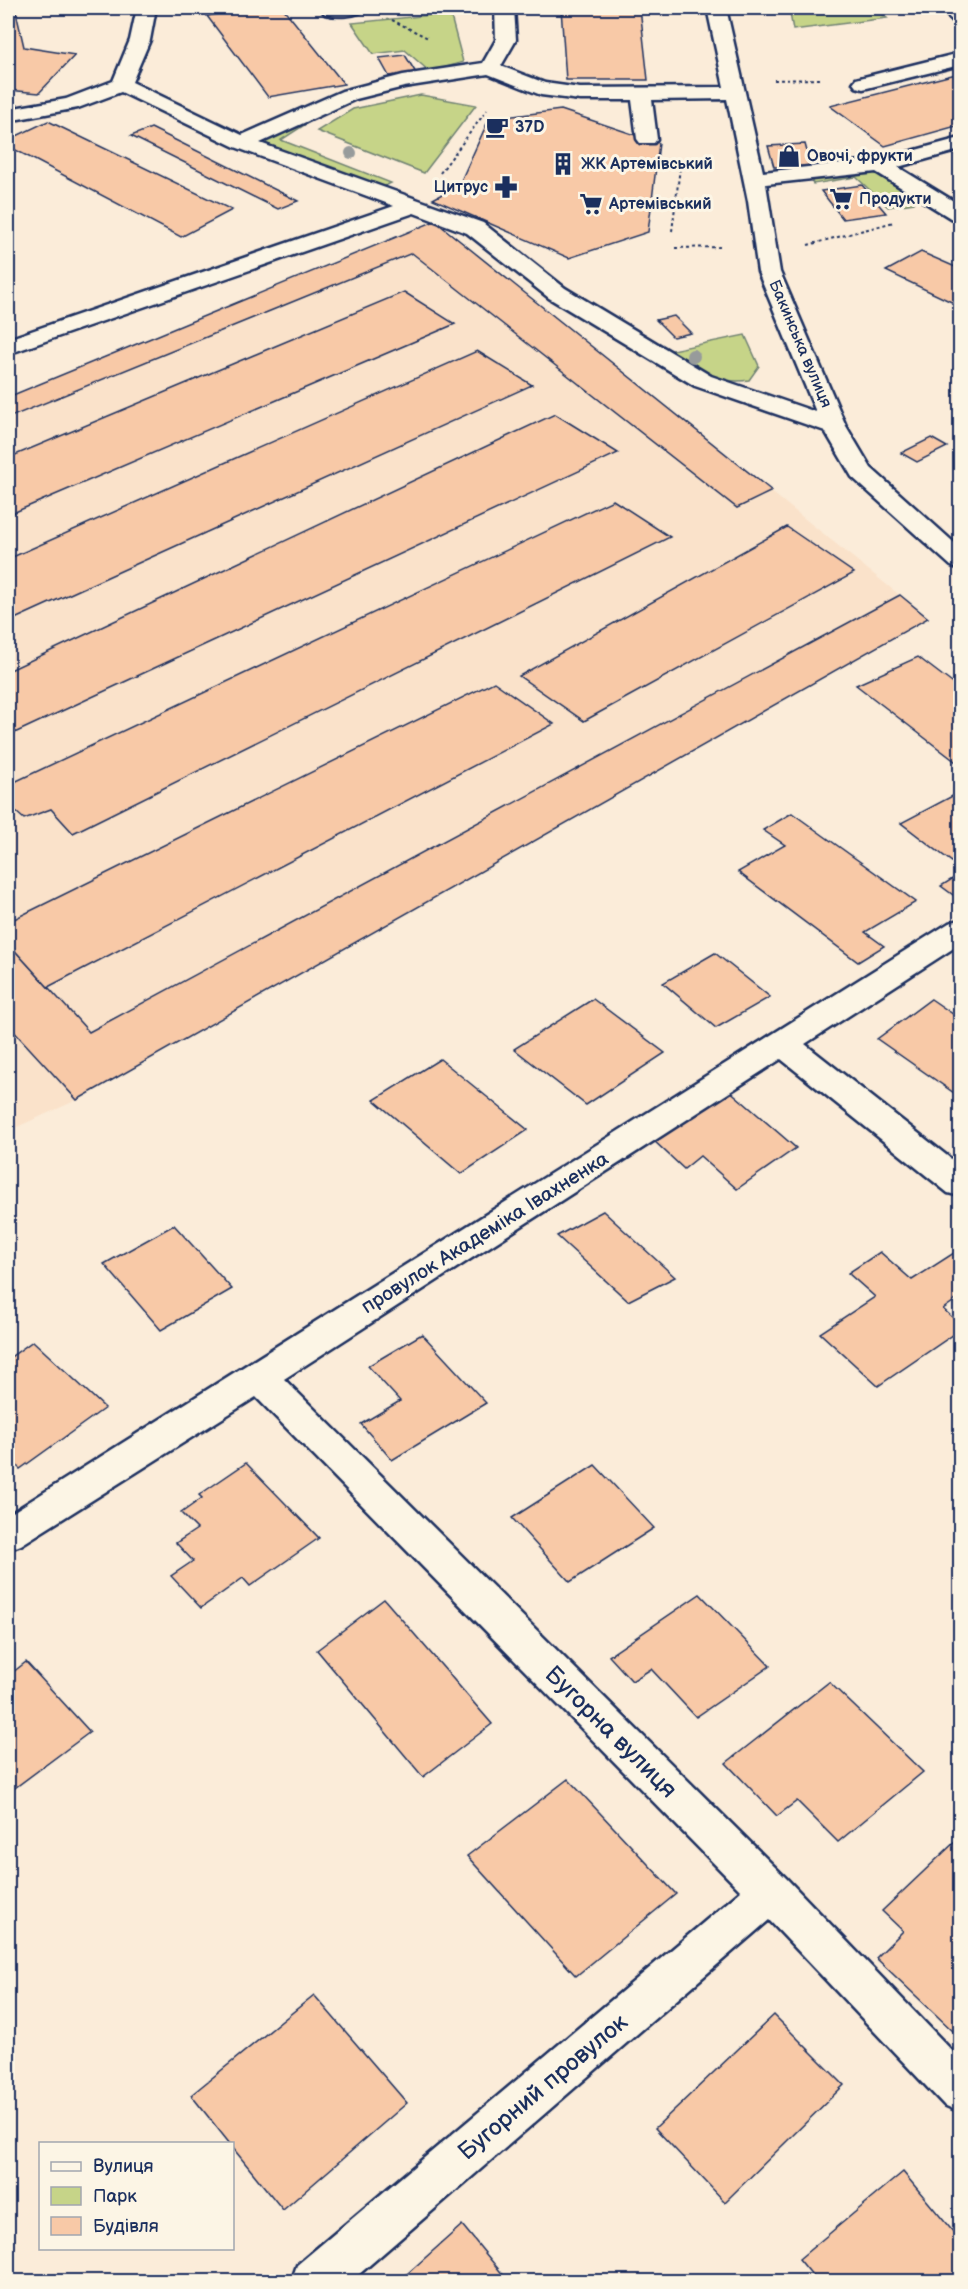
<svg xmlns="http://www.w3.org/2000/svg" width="968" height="2289" viewBox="0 0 968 2289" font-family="'Balsamiq Sans',sans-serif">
<rect width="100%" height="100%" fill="#fbecd9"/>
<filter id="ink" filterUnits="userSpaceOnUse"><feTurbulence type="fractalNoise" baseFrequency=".0167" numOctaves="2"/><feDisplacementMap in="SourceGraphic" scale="12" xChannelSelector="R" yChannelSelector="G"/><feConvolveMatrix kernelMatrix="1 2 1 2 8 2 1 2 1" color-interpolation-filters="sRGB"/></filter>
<g filter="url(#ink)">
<polygon fill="#fae2ca" points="435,221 928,618 77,1100 8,1131 8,397"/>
<g fill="#c6d488" stroke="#708273" stroke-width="1.5">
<polygon points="789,8 874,8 887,18 793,30"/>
<polygon points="450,13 463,62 430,72 405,50 373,54 352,23"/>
<polygon points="421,95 476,105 424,173 317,131 353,109"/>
<polygon points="307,119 312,120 281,140 391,183 379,189 258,145"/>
<polygon points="881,171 918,195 914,203 888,207 856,177 813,184 810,176"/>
<path d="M745,335l14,31 -10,14c-32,6 -55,-14 -82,-29z"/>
</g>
<g fill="#f8c9a7" stroke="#1b2f5e" stroke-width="1.5">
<polygon points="8,8 15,8 24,47 75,55 39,93 8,90"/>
<polygon points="234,8 285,8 283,8 344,84 268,97 207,16 237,11"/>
<polygon points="561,8 640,8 648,80 566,80"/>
<polygon points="405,55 416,73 389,76 379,58"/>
<polygon points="960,73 960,125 885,146 830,106"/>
<polygon points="561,110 659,143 648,232 569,258 433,199 459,185 489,119"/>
<polygon points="48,121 232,210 181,237 8,146 8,140"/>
<polygon points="151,128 298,201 278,209 131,136"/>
<polygon points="805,144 811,166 774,167 768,146"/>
<polygon points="862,185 886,213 843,219 821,191"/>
<polygon points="435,221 772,491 737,508 412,253 8,418 8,397"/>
<polygon points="921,252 960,269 960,306 886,271"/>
<polygon points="404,292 455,324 8,515 8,458"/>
<polygon points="674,316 691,333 673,337 656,320"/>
<polygon points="477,351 532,385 8,622 8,559"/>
<polygon points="555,414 618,453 8,736 8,671"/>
<polygon points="931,438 947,447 917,462 901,453"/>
<polygon points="613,500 670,537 73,833 51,809 24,819 8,805 8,785"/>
<polygon points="787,527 854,573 584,721 519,676"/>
<polygon points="900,595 928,618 77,1100 8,1025 8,943 89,1032"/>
<polygon points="918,657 960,689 960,765 856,685"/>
<polygon points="494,682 554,724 48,987 8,943 8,922"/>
<polygon points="960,792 960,857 952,862 901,823"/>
<polygon points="792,813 916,902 865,932 884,946 858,962 738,872 785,845 763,830"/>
<polygon points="960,874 960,900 941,886"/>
<polygon points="715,953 770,997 716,1028 663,983"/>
<polygon points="593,999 665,1053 586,1105 514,1049"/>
<polygon points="931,999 960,1019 960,1092 957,1095 877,1039"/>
<polygon points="440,1059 528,1130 461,1174 374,1100"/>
<polygon points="728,1089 796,1148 737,1189 700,1156 684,1169 651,1138"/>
<polygon points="603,1211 675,1277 628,1301 557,1236"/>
<polygon points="174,1225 232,1289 161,1330 104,1264"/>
<polygon points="957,1251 960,1254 960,1297 943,1309 960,1324 960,1330 878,1386 820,1333 875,1297 848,1273 880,1252 912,1280"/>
<polygon points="422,1334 486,1403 392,1460 361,1424 400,1401 368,1366"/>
<polygon points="33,1341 105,1408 20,1469 8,1457 8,1359"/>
<polygon points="246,1463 319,1538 250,1586 243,1578 201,1608 171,1576 193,1561 176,1543 197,1529 181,1513 202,1498 199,1495"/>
<polygon points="595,1465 654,1528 570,1582 512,1518"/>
<polygon points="700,1594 770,1666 696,1717 651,1669 632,1681 609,1656"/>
<polygon points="384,1599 492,1724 423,1777 317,1650"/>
<polygon points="26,1662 90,1732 8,1793 8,1676"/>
<polygon points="829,1682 923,1772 838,1842 797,1801 777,1816 726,1763"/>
<polygon points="568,1779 676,1894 576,1976 467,1856"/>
<polygon points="960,1837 960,2026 954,2032 876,1958 903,1931 882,1911"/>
<polygon points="314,1995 407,2103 283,2210 232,2147 232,2144 230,2144 191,2095"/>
<polygon points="774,2015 844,2085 725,2202 655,2128"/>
<polygon points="903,2172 960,2240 960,2282 818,2282 799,2259"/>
<polygon points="462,2225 509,2282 398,2282"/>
</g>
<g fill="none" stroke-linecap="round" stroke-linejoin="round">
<g stroke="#1b2f5e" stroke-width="5">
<g id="minor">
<path d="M137,8h19l-6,32 -18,42 110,53 100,-44 61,-16 80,-12 13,-23 -1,-32h19l2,32 -15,26 44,17 35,5 144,-1 -17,-79h19l37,164 117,-13 7,1 3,-3 70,-19v12l-62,17 62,38v16l-8,-2 -76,-47 -110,12 14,88 66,154 25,42 89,80v21l-9,-3 -99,-89 -27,-46 -130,-45 -146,-88 -82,-65 -53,-20 -406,141v-15l386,-133 -159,-59 -114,-55 -43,16 -70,13v-12l58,-10 47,-18 17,-41zM488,74l53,21 39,5h52l5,39 3,4h14l3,-4 -5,-39 75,-1 21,102 10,71 58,140 -105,-36 -146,-88 -82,-65 -223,-80 96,-44 48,-12z"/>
<path d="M324,8h42c-8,9 -30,9 -41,6l-3,-4z"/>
<polygon points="939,8 960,8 960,23 953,21"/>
<polygon points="960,53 960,65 863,89 856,87 853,83 856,79"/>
<polygon points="960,920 960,944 805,1044 960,1166 960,1196 948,1193 781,1059 284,1379 786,1878 960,2059 960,2112 944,2105 769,1920 350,2282 291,2282 297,2265 741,1891 256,1397 21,1545 8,1550 8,1515 949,923"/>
</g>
</g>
<g stroke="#1b2f5e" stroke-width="2" stroke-dasharray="3 3" stroke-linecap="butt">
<polyline points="392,20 428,38"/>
<polyline points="774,80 821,79"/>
<polyline points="440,173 487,110"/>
<polyline points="672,231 681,160"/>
<polyline points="808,245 894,222"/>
<polyline points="675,248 723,247"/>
</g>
<use href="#minor" fill="#fcf5e5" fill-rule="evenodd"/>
</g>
<g fill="#979b9b">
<circle cx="351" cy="153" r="6"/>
<circle cx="693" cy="356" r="7"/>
</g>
</g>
<defs>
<g id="cafe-bare" transform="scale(1.8)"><path d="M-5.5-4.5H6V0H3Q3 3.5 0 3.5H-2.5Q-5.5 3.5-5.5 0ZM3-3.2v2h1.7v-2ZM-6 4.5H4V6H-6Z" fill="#1b2f5e" stroke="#fcf5e5" stroke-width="2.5" paint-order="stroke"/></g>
<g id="shop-bare" transform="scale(1.8)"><path d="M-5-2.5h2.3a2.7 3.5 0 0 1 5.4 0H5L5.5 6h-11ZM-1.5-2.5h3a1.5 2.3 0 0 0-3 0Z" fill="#1b2f5e" stroke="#fcf5e5" stroke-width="2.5" paint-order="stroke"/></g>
<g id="building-bare" transform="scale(1.8)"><path d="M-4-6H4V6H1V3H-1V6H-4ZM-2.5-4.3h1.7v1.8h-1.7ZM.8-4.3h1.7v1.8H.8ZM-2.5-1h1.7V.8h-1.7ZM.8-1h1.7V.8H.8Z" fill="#1b2f5e" stroke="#fcf5e5" stroke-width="2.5" paint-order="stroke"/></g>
<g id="pharmacy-bare" transform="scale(1.8)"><path d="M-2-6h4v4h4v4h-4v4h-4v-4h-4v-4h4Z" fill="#1b2f5e" stroke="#fcf5e5" stroke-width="2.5" paint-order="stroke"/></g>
<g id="supermarket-bare" transform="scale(1.8)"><path d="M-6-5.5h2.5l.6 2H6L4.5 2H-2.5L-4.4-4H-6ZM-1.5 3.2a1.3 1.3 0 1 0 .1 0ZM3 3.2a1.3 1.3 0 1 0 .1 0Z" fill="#1b2f5e" stroke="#fcf5e5" stroke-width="2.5" paint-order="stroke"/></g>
</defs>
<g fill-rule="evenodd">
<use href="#cafe-bare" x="497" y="127"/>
<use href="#shop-bare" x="789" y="156"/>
<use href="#building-bare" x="563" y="164"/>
<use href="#pharmacy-bare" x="506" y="187"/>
<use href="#supermarket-bare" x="841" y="199"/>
<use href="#supermarket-bare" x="591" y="204"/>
</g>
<g text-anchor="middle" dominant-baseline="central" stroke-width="6" stroke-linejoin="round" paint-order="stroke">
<g font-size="16" font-weight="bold" fill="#1b2f5e" stroke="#fcf5e5" text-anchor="start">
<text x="515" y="127">37D</text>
<text x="807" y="156">Овочі, фрукти</text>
<text x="581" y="164">ЖК Артемівський</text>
<text x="488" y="187" text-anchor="end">Цитрус</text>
<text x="859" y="199">Продукти</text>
<text x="609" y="204">Артемівський</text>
</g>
<g font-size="16" fill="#1b2f5e" stroke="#fcf5e5">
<text transform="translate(800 344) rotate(67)">Бакинська вулиця</text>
</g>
<g font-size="20" fill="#1b2f5e" stroke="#fcf5e5">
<text transform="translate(485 1233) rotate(-32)">провулок Академіка Івахненка</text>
</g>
<g font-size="24" fill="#1b2f5e" stroke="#fcf5e5">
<text transform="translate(611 1732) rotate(45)">Бугорна вулиця</text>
<text transform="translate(543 2087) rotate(-40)">Бугорний провулок</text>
</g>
</g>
<rect width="968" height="2289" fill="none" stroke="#fcf5e5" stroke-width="30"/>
<rect x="15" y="15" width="938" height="2259" fill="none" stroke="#1b2f5e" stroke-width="2" filter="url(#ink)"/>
<rect x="39" y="2142" width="195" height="108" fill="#fcf5e5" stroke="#a2a6af" stroke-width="1.5"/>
<rect x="51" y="2162" width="30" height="9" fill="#fcf5e5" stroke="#a2a6af" stroke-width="1.5"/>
<text x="93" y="2172" font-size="18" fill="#1b2f5e">Вулиця</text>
<rect x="51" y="2187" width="30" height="18" fill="#c6d488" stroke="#a2a6af" stroke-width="1.5"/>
<text x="93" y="2202" font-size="18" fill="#1b2f5e">Парк</text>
<rect x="51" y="2217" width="30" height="18" fill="#f8c9a7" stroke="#a2a6af" stroke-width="1.5"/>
<text x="93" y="2232" font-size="18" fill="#1b2f5e">Будівля</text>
</svg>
